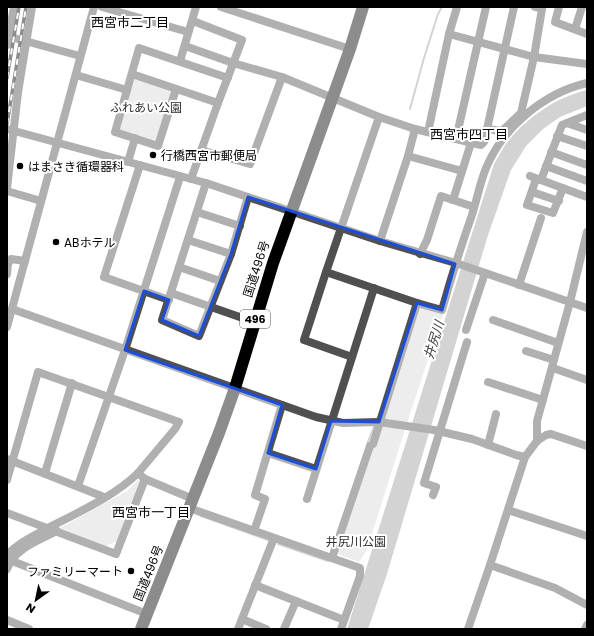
<svg xmlns="http://www.w3.org/2000/svg" width="594" height="636" viewBox="0 0 594 636" font-family="Poppins,'Noto Sans JP',sans-serif">
<rect width="100%" height="100%" fill="#fff"/>
<g fill="#d7d7d7">
<polygon points="135,78 171,90 172,93 157,140 154,142 118,130 133,79"/>
<polygon points="421,307 443,314 406,426 367,550 359,562 340,555 338,552 385,414 418,308"/>
<polygon points="139,479 142,482 118,541 106,546 58,529 127,491"/>
</g>
<path fill="#9e9e9e" d="M587,90v16l-27,11 -17,12 -17,17 -15,24 -23,65 -101,339 -19,55h-21l147,-465c5,-8 9,-17 15,-24 20,-24 48,-43 78,-50z"/>
<g fill="none" stroke-linecap="round" stroke-linejoin="round">
<g stroke="#9e9e9e" stroke-width="2">
<polyline points="410,109 424,58 438,14 442,7"/>
<polyline points="367,444 375,424"/>
<polyline points="201,516 268,540"/>
<polyline points="278,544 328,561 329,560"/>
</g>
<g stroke="#505050" stroke-width="8">
<polyline points="102,7 188,32"/>
<polyline points="221,7 350,49"/>
<polyline points="559,7 555,22 587,34"/>
<polyline points="575,29 582,7"/>
<polyline points="449,34 534,57 587,64"/>
<polyline points="7,36 80,56"/>
<polyline points="7,45 14,7"/>
<polyline points="185,46 233,63 282,77 379,117 415,129 481,145 484,142 487,129 514,7"/>
<polyline points="180,61 196,7"/>
<polyline points="132,74 218,103"/>
<polyline points="76,75 127,90"/>
<polyline points="176,89 158,146 115,132 139,48 228,78"/>
<polyline points="567,123 587,130"/>
<polyline points="7,129 206,183 380,241 459,264 587,308"/>
<polyline points="487,129 502,131 521,113 534,57 542,9 535,7"/>
<polyline points="428,132 449,34 457,7"/>
<polyline points="557,136 587,146"/>
<polyline points="456,139 486,7"/>
<polyline points="201,150 250,164 282,77"/>
<polyline points="551,152 587,165"/>
<polyline points="408,156 462,171"/>
<polyline points="128,162 135,138"/>
<polyline points="140,165 104,277 169,300"/>
<polyline points="546,166 587,181"/>
<polyline points="530,176 587,197"/>
<polyline points="191,179 218,103 242,40 193,21"/>
<polyline points="536,179 527,205 553,213 563,188"/>
<polyline points="541,180 562,125 587,115"/>
<polyline points="206,183 162,320 199,336 231,254 248,197"/>
<polyline points="7,188 18,92 32,7"/>
<polyline points="7,191 41,201"/>
<polyline points="532,192 559,201"/>
<polyline points="453,200 471,143"/>
<polyline points="197,212 240,226"/>
<polyline points="188,240 231,254"/>
<polyline points="380,241 408,156 415,129"/>
<polyline points="420,254 427,240 441,196 474,207"/>
<polyline points="179,267 220,281"/>
<polyline points="326,272 417,303"/>
<polyline points="7,274 8,264 11,259 25,261"/>
<polyline points="519,285 541,218"/>
<polyline points="171,293 254,322"/>
<polyline points="12,309 316,417 343,423 379,422 434,430 472,439 516,455 525,457"/>
<polyline points="493,320 558,343"/>
<polyline points="7,327 94,7"/>
<polyline points="466,330 485,273"/>
<polyline points="526,351 554,360"/>
<polyline points="352,357 304,340 326,272 379,117"/>
<polyline points="553,368 587,380"/>
<polyline points="488,382 543,400"/>
<polyline points="537,441 537,421 570,302 587,232"/>
<polyline points="488,445 496,414"/>
<polyline points="268,453 316,469"/>
<polyline points="7,459 104,497"/>
<polyline points="45,473 72,383"/>
<polyline points="7,480 38,372 179,422 175,429 138,473"/>
<polyline points="78,486 125,350 180,177"/>
<polyline points="433,495 436,487 424,483 467,342"/>
<polyline points="307,499 374,288"/>
<polyline points="189,508 360,568 360,576 341,629"/>
<polyline points="508,510 587,536"/>
<polyline points="7,513 116,554 145,479"/>
<polyline points="254,531 265,499 255,495 282,405"/>
<path d="M7,555c11,-12 25,-18 39,-26 29,-15 69,-33 92,-56l7,6 48,20"/>
<path d="M332,558l38,-112 3,-2 44,-141 25,7c9,-32 19,-64 30,-95 5,-16 8,-32 14,-47 17,-41 58,-75 101,-85"/>
<polyline points="7,559 147,614"/>
<polyline points="490,565 555,588 587,605"/>
<path d="M7,569c8,-21 31,-28 50,-38"/>
<polyline points="255,585 344,620"/>
<polyline points="242,619 266,629"/>
<polyline points="7,620 29,629"/>
<polyline points="238,629 274,538"/>
<polyline points="284,629 296,601"/>
<polyline points="468,629 490,565 525,457 537,441 546,435 551,434 587,446"/>
<polyline points="585,629 587,625"/>
</g>
<polyline stroke="#000" stroke-width="12" points="141,629 219,433 235,388 273,263 350,49 363,7"/>
<g stroke="#000" stroke-width="3.5">
<g id="rail">
<polyline points="7,78 19,7"/>
<polyline points="7,124 26,7"/>
</g>
</g>
<use href="#rail" stroke="#fff" stroke-width="2" stroke-dasharray="6" stroke-linecap="butt"/>
</g>
<path d="M0 0H594V636H0ZM248,197l207,67 -13,46 -25,-7 -38,119 -48,-1 -15,48 -48,-16 14,-48 -157,-55 19,-59 25,9 -7,20 37,16 32,-82z" fill="#fff" fill-opacity=".55" fill-rule="evenodd"/>
<path fill="none" stroke="#1d4ed8" stroke-width="3" stroke-linejoin="round" d="M248,197l207,67 -13,46 -25,-7 -38,119 -48,-1 -15,48 -48,-16 14,-48 -157,-55 19,-59 25,9 -7,20 37,16 32,-82z"/>
<g fill="#000" stroke="#fff" stroke-width="1.5">
<circle cx="153" cy="155" r="4"/>
<circle cx="20" cy="166" r="4"/>
<circle cx="56" cy="242" r="4"/>
<circle cx="131" cy="571" r="4"/>
</g>
<g text-anchor="middle" dominant-baseline="central" stroke-width="4" stroke-linejoin="round" paint-order="stroke">
<rect fill="#fff" stroke="#4c4c4c" stroke-width="1" x="240" y="310" width="30" height="18" rx="3"/>
<g font-size="11" font-weight="bold" fill="#000">
<text x="255" y="319">496</text>
</g>
<g font-size="12" fill="#2e2e2e" stroke="#fff">
<text x="146" y="107">ふれあい公園</text>
<text x="356" y="541">井尻川公園</text>
</g>
<g font-size="12" fill="#000" stroke="#fff" text-anchor="start">
<text x="161" y="155">行橋西宮市郵便局</text>
<text x="28" y="166">はまさき循環器科</text>
<text x="64" y="242">ABホテル</text>
<text x="123" y="571" text-anchor="end">ファミリーマート</text>
</g>
<g font-size="12" fill="#000" stroke="#fff">
<text transform="translate(256 269) rotate(-72)">国道496号</text>
<text transform="translate(148 573) rotate(-68)">国道496号</text>
</g>
<g font-size="13" fill="#000" stroke="#fff">
<text x="130" y="22">西宮市二丁目</text>
<text x="469" y="134">西宮市四丁目</text>
<text x="151" y="512">西宮市一丁目</text>
</g>
<g font-size="13" font-style="italic" fill="#3f3f3f" stroke="#fff">
<text transform="translate(434 340) rotate(-73)">井尻川</text>
</g>
</g>
<rect width="594" height="636" fill="none" stroke="#000000" stroke-width="16"/>
<g transform="translate(36 600) rotate(213)" stroke="#ffffff" stroke-width="3" paint-order="stroke">
<path d="M0-3L7 15L0 10L-7 15Z" fill="#000000"/>
<text y="-6" font-size="11" font-weight="bold" text-anchor="middle" fill="#000000">N</text>
</g>
</svg>
